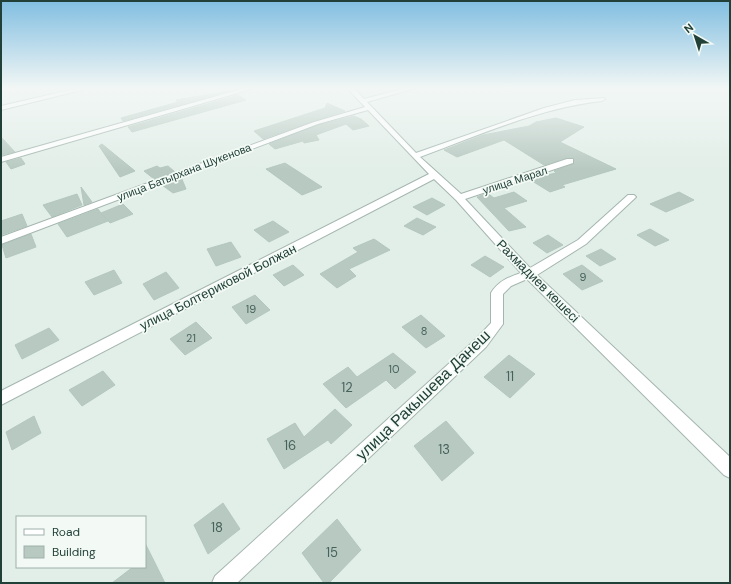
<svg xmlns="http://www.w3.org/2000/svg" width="731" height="584" viewBox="0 0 731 584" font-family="'DM Sans',sans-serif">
<rect width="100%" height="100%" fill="#e2eee8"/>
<g fill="#b7c9c1" stroke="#b4c8bf">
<polygon points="229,91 123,121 121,118 178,102 176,100"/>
<polygon points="238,95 246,100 132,132 128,127"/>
<polygon points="327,103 345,111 313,121 263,139 254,131 325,108"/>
<polygon points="354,116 361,119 369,126 353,130 346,124 316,135 319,140 304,143 303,141 275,149 269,144 318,125"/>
<polygon points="556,118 584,127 560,142 616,169 562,185 565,187 550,192 529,179 556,173 554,171 573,164 574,158 567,158 544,165 504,140 457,157 444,150 483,135 529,126 536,122"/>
<polygon points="1,137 15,152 1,155"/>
<polygon points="102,144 135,171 120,177 99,146"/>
<polygon points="21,158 25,164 11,169 6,162"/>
<polygon points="285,163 322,187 302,195 266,169"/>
<polygon points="157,166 160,168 168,166 175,172 154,179 144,171"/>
<polygon points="181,177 186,189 173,193 162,185"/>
<polygon points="81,187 92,202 84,205"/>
<polygon points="514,192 527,201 504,208 526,227 509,231 477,197 487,193 494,198"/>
<polygon points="679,192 694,200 666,212 650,204"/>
<polygon points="77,194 82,205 52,217 43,205"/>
<polygon points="432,198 445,205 427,215 413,207"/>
<polygon points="123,204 133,214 110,223 102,214 108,221 67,237 58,224 98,209 101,213"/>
<polygon points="22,214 27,226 1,235 1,221"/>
<polygon points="417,218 436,227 423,235 404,226"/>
<polygon points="273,221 289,232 269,242 254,230"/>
<polygon points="650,229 669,240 655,246 637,235"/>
<polygon points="31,234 36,247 6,258 2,245"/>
<polygon points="548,235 563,245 547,253 533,243"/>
<polygon points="374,239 390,250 349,269 356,276 337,288 320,274 358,252 353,248"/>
<polygon points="231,242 241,257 216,266 207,249"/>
<polygon points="601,249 616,259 600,266 586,256"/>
<polygon points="485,256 504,267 490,277 471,265"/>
<polygon points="293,265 304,275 284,286 273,275"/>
<polygon points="582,265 603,281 582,290 563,274"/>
<polygon points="114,270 122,283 94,295 85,282"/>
<polygon points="166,272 179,288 154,300 143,284"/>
<polygon points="255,295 270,310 246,324 232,307"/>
<polygon points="421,315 445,336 426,348 402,327"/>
<polygon points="196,322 212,338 185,355 170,339"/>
<polygon points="49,328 59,340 22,359 15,345"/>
<polygon points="393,353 416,372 395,389 386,380 346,408 323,384 348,367 357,377"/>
<polygon points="509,355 535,374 510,398 484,377"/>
<polygon points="103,371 115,385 82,406 69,390"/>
<polygon points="335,409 352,425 331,444 328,440 284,469 267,439 295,423 304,437"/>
<polygon points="34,416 41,433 12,450 6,432"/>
<polygon points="446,421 474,453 442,481 414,446"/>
<polygon points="223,503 240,529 208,554 194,525"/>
<polygon points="337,519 361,550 329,583 324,583 302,553"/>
<polygon points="145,543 165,583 112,583 133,567 145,567"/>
</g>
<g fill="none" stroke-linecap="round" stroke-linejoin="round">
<g stroke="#a4b6af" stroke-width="2">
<g id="minor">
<polygon points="78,88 90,88 1,110 1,106"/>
<polygon points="245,88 255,88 1,162 1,157"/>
<path d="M347,88h7l10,11 42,-11h10l-49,14 49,51 128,-45 31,-8 29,-2 1,1 -3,2c-63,7 -122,34 -182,56l41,37 106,-35h6v4l-108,36 65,69 48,-28 50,-45h6l2,2 -2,2 -48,45 -49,31 193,182v21l-6,-3 -197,-196 -16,7 -8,8v30l-17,23 -249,236h-25l3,-7 261,-237 15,-16v-30c7,-12 18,-16 30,-20l-65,-73 -22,-21 -433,226v-14l428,-217 -61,-64 -50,14 -317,120v-7l313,-115 51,-15z"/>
</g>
</g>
<use href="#minor" fill="#fff" fill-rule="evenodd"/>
</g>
<linearGradient id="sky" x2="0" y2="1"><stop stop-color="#81bee1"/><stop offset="0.52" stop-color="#f2f7f5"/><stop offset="1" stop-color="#f2f7f5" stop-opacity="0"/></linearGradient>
<rect width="731" height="170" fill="url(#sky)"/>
<g text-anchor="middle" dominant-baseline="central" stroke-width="3.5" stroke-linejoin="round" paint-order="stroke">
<g font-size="11" fill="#214037" stroke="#f3faf6">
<text transform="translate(184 172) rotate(-21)">улица Батырхана Шукенова</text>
<text transform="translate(515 180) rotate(-18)">улица Марал</text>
</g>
<g font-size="11" fill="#46625a">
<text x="583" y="277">9</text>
<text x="251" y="309">19</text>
<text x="424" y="331">8</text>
<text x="191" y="338">21</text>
<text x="394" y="369">10</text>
</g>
<g font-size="13" fill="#214037" stroke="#f3faf6">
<text transform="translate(538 281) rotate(45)">Рахмадиев көшесі</text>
<text transform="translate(218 287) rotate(-27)">улица Болтериковой Болжан</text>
</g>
<g font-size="13" fill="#46625a">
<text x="510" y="376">11</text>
<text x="347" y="387">12</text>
<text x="290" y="445">16</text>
<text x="444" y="449">13</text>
<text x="217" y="527">18</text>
<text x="332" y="552">15</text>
</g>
<g font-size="16" fill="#214037" stroke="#f3faf6">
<text transform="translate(423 395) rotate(-44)">улица Ракышева Данеш</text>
</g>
</g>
<rect width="731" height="584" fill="none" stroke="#214037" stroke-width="4"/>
<rect x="16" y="516" width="130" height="52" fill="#f3faf6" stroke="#9fb0aa"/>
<rect x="24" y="529" width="20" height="6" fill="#ffffff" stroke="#9fb0aa"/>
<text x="52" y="536" font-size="12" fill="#214037">Road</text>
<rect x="24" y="546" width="20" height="12" fill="#b7c9c1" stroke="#9fb0aa"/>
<text x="52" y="556" font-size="12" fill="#214037">Building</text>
<g transform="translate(695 36) rotate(321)" stroke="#f3faf6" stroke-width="3" paint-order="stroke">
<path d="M0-3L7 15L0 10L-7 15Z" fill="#214037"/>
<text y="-6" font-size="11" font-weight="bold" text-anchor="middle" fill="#214037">N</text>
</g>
</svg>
